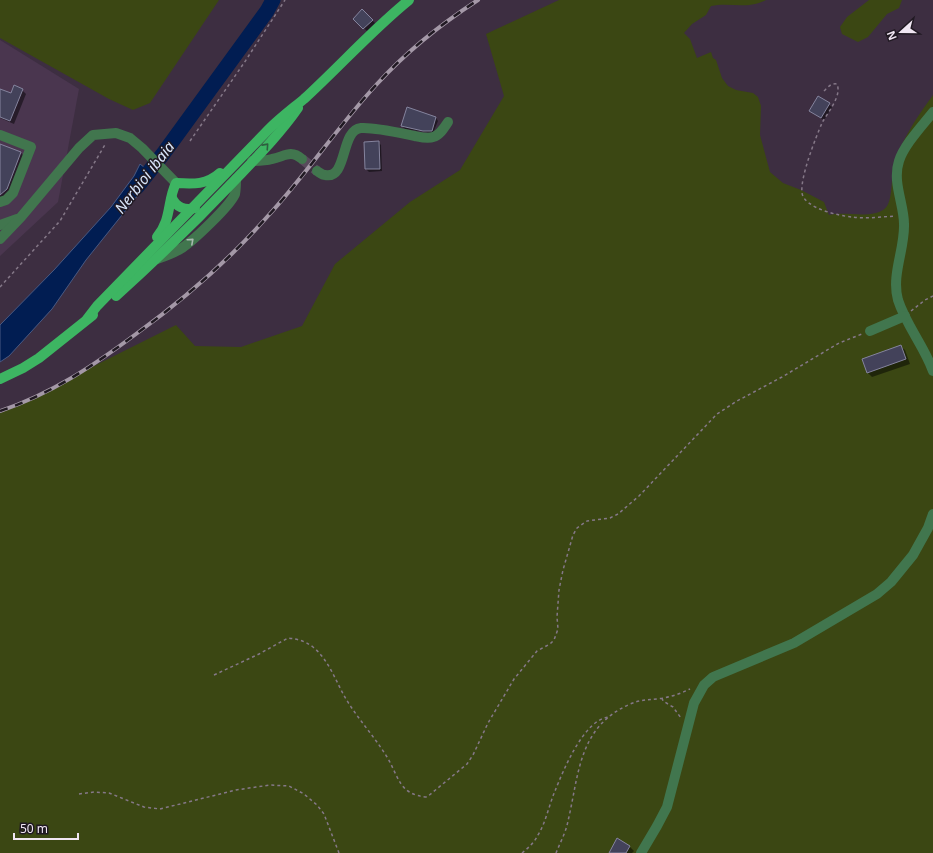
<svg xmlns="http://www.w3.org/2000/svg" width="933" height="853" viewBox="0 0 933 853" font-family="'Noto Sans',sans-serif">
<rect width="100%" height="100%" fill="#3d2e41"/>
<polygon fill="#4a364f" points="0,40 79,89 58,202 0,256"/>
<g fill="#3b4713">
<polygon points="0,0 219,0 150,103 133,110 109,99 0,38"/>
<path d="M559,0h207c-21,10 -35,2 -55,6l-5,9 -14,9 -8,9 6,6 7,19 14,-6 2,6 3,2 6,18 6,8 8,4 17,3 5,4 3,9 -1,29 10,37 13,11 18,7 23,12 5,13c16,-4 40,4 54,-5 10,-5 8,-29 10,-40 6,-27 24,-53 40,-75v758h-933v-440l176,-88 19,21 46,1 61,-21 33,-62 75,-62 50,-32 44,-74 -18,-62z"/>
<polygon points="869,0 902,0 899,8 887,14 868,37 858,42 842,34 840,27 847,17"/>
</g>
<polygon fill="#011d52" stroke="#495982" points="140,164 154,175 86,260 52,309 9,356 0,362 0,325 54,270 111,207 134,176"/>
<g fill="#0007">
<polygon points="362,11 375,23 367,31 354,19"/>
<polygon points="0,90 11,94 22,90 26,94 14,124 0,118"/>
<polygon points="818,97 832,107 824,120 813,113"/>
<polygon points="436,118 438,121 433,133 405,129 402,126"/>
<polygon points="378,142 381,145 382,171 369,172 366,169"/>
<polygon points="0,145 21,153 27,159 12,196 0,203"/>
<polygon points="900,346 905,350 910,364 872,377 868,373 863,360"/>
<polygon points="629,846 634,851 632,853 610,853"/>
</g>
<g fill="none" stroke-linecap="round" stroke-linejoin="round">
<polyline stroke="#011d52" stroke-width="15" points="137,187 163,154 267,11 273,0"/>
</g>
<g fill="#43425a" stroke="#85849e">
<polygon points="362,9 373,20 363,29 353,19"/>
<polygon points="14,85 23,89 10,121 0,117 0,89 11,93"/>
<polygon points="818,96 830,103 821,118 809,111"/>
<polygon points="407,107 436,117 432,131 423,131 401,126"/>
<polygon points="379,141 380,169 365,169 364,142"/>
<polygon points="0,144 21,152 7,189 0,195"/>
<polygon points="901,345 906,359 867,373 862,359"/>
<polygon points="617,838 630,846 626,853 609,853"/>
</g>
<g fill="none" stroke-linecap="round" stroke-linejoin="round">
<polyline stroke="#584a5c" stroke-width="10" stroke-dasharray="10 5" stroke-linecap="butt" points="302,159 317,171"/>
<g stroke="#857888" stroke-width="1.5" stroke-dasharray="3 3" stroke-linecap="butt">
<path d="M824,91c4,-4 7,-8 13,-7 5,12 -9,28 -15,39 -6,14 -22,54 -20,70 2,15 37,23 50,24 13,2 29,0 43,-1"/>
<polyline points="190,141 244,63 285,0"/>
<polyline points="0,287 60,221 106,143"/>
<polyline points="911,311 925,300 933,296"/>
<path d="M214,675l45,-21 29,-16c10,1 17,3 25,9 16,13 23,35 33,52 12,20 28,37 41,58 12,20 12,38 40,40l40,-33 6,-9 15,-32 26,-44 23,-28 13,-7 4,-4 4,-11 -1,-12 2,-27 4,-20 10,-35 4,-7 10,-7 23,-3 8,-4 21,-18 78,-82 20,-13 45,-24 57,-34 23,-9"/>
<polyline points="662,698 663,701 673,707 681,718"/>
<polyline points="79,794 94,792 109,793 144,807 160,809 236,790 270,785 289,786 304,794 317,805 324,814 339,853"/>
<path d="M522,853c6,-5 12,-10 16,-18 8,-13 11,-30 17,-44 8,-20 29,-72 54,-74"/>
<path d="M556,853c4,-10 10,-21 12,-32 11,-46 10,-93 60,-116 12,-6 23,-5 36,-7 9,-2 18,-5 26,-9"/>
</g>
<g stroke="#41764e" stroke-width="10">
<path d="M933,112c-11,14 -29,33 -34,49 -7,21 5,43 5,63 1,25 -13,51 -6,76 8,25 26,46 35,71"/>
<polyline points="0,135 31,147 13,193 6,200 0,202"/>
<path d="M252,161c6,0 13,0 20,-2 12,-2 18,-10 30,0"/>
<path d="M317,171c2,1 5,4 8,4 23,5 15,-45 36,-47 14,-1 39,5 54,8 5,1 13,3 18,1 7,-2 11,-9 15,-15"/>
<polyline points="0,225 17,219"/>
<polyline points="0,239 21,217 79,148 93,135 116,133 130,138 142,148 176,183"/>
<path d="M157,259c9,-3 17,-6 25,-11 12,-8 48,-42 53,-54 1,-5 1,-10 1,-15"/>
<polyline points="870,331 905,316"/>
<polyline points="641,853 657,826 667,807 694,703 704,685 713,677 794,643 877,594 891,582 913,555 928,528 933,514"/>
</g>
<g stroke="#3db562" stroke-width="10">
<path d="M172,198c4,9 13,13 23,10"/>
<path d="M157,237c15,-18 10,-36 19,-54 17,1 31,2 44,-10"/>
<path d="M116,296c41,-37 80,-75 118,-115 22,-23 46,-47 64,-73"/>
<path d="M87,319l10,-13 172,-177c11,-11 23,-20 35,-30 36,-33 68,-69 105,-99"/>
<polyline points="0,379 23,368 39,358 93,315"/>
</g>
<g stroke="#a498a7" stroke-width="4">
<path id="rail" d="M0,411c51,-17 93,-45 136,-77 47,-34 92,-73 131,-117 39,-42 71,-91 110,-133 30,-33 64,-60 101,-84"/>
</g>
<use href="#rail" stroke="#201922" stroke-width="2.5" stroke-dasharray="8" stroke-linecap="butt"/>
</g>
<defs><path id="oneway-chevron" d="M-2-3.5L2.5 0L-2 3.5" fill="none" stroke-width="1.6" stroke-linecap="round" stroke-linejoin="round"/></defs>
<use stroke="#2d5f3f" href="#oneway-chevron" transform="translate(266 146) rotate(-48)"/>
<use stroke="#aab9b0" href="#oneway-chevron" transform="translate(191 241) rotate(-42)"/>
<g text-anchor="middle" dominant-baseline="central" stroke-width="3" stroke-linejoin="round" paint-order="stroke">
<g font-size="15" font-style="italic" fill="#d8e5fa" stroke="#201922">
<text transform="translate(144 177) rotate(-52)">Nerbioi ibaia</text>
</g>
</g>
<g transform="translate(901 32) rotate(249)" stroke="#201922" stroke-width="3" paint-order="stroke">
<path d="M0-3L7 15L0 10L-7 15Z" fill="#f0e6f2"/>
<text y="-6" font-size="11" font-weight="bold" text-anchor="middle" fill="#f0e6f2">N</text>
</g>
<path d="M14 833v6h64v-6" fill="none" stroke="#f0e6f2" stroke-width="2"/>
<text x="20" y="833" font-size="12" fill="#f0e6f2" stroke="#201922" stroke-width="3" paint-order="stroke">50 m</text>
</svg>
